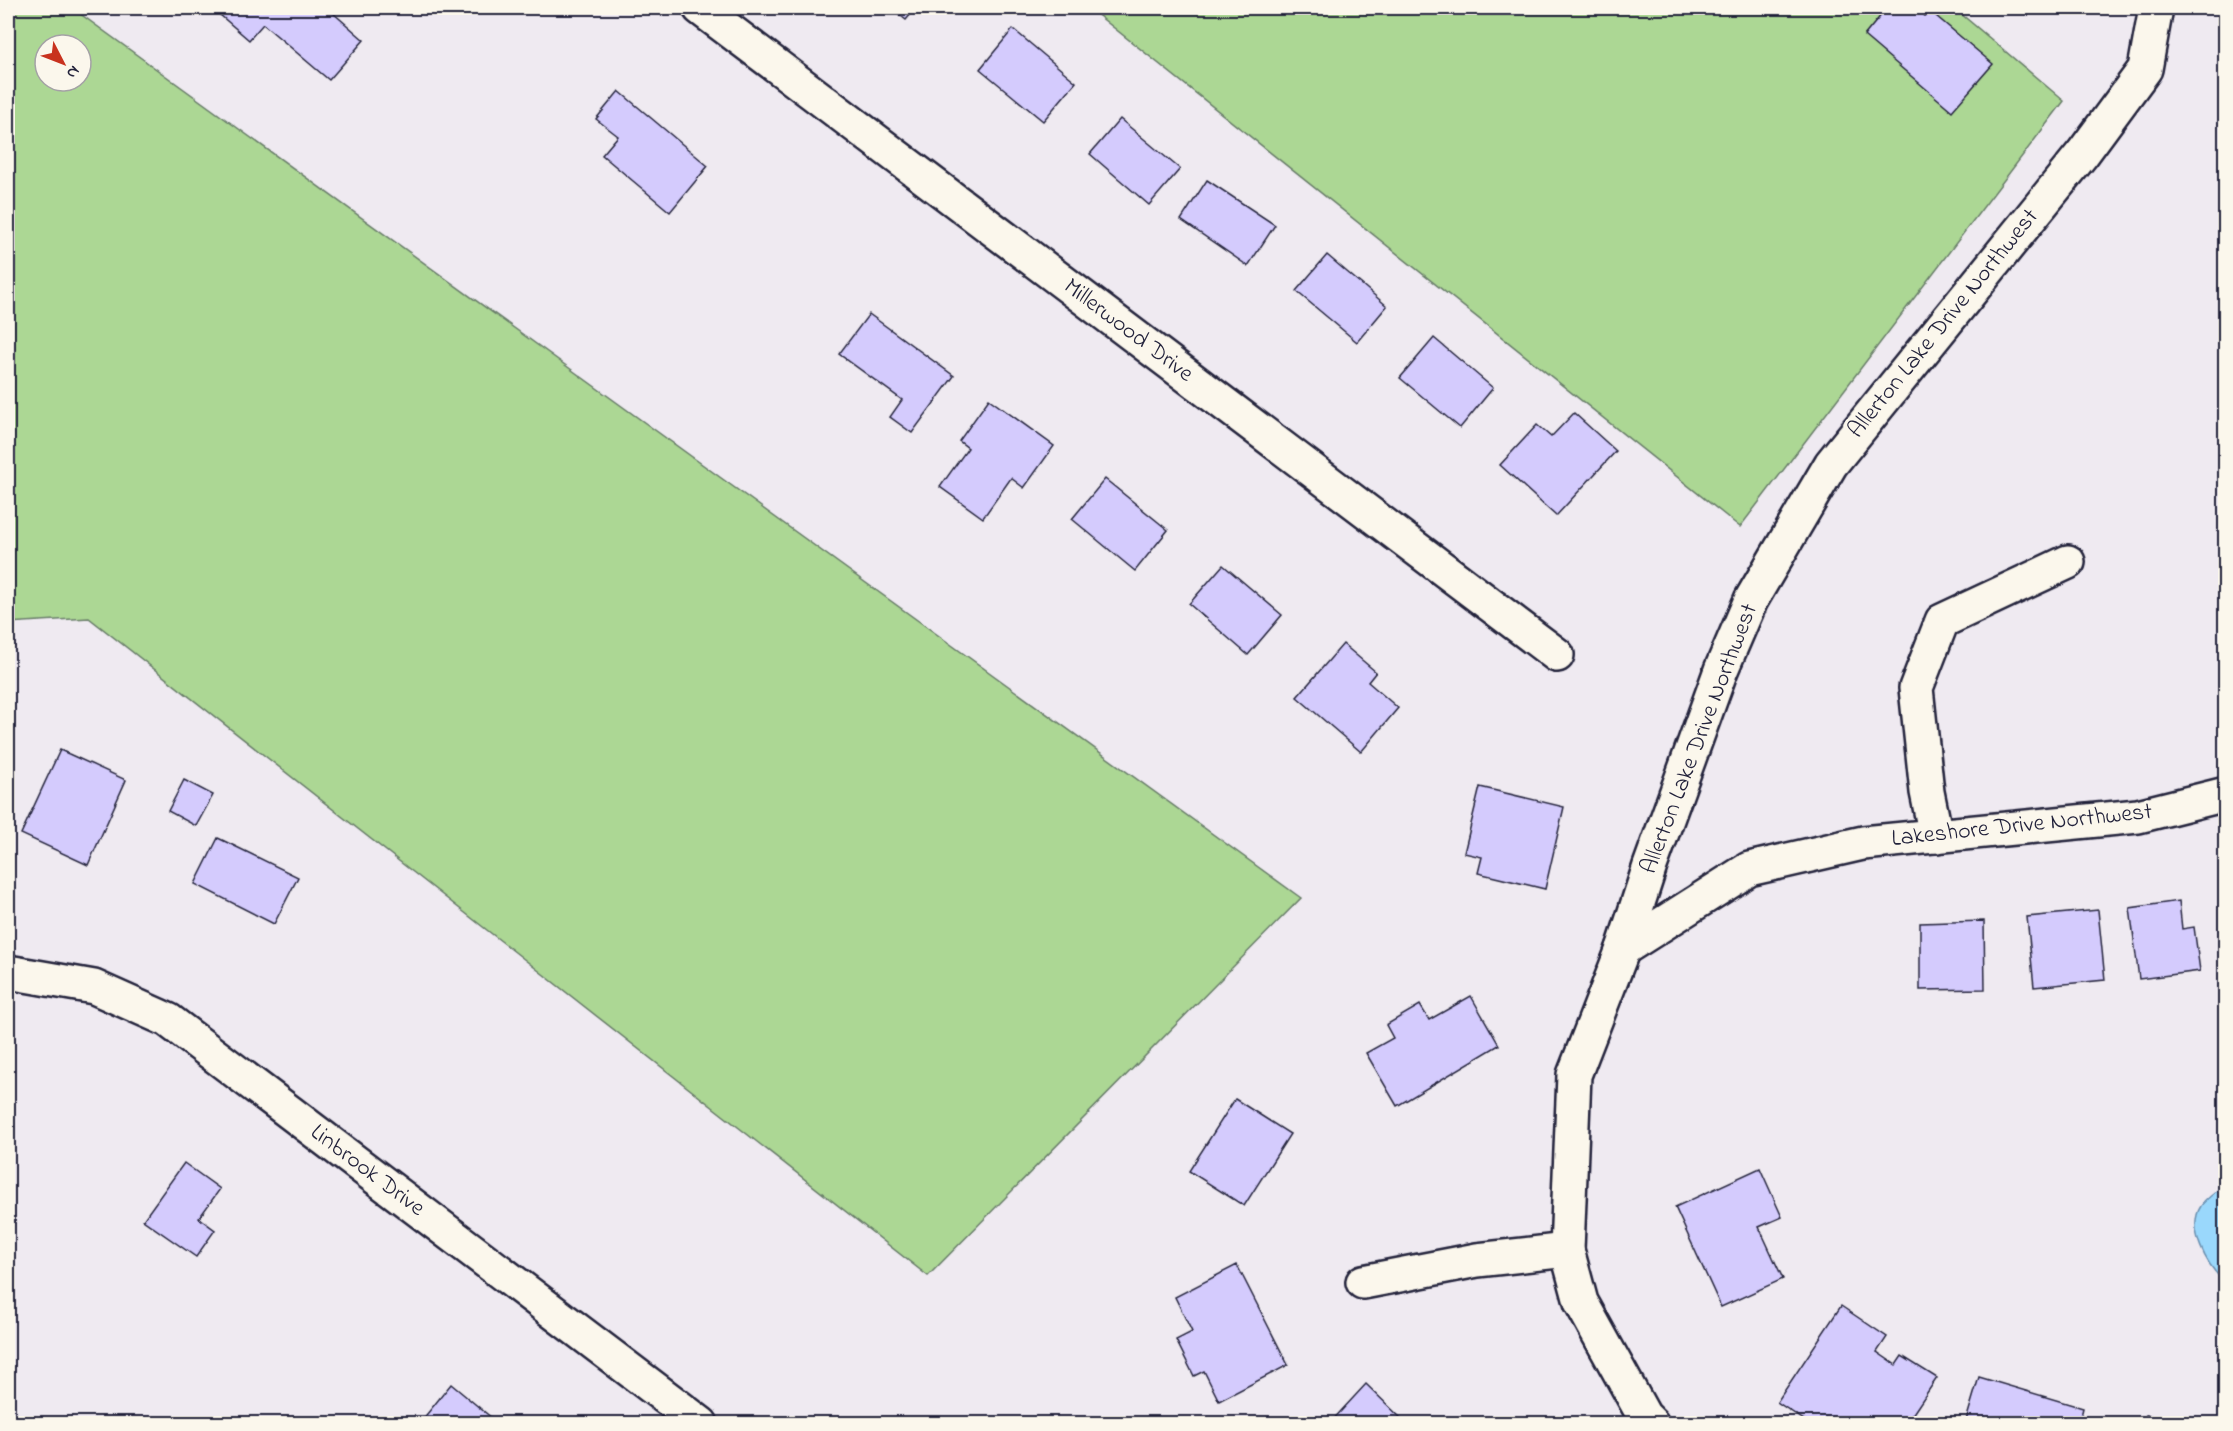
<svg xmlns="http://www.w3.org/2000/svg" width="2233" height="1431" viewBox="0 0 2233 1431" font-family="'Indie Flower',sans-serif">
<rect width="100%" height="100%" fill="#efeaf1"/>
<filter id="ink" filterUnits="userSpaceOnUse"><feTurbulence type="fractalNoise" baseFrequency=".0167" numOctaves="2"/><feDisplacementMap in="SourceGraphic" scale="12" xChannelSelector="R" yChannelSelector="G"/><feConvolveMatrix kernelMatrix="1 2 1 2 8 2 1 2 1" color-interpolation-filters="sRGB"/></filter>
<g filter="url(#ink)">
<g fill="#acd794" stroke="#677c68" stroke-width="1.5" fill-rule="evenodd">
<path d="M8,8h64l1229,890 -373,378 -839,-658 -81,5zM45,45h36v36h-36z"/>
<polygon points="1089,8 1954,8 2064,101 1740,527"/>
</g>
<path fill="#9ad8fc" stroke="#6a8faf" stroke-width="1.5" d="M2225,1184v98c-18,-16 -39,-53 -24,-76 5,-8 17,-15 24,-22z"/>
<g fill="#d4cbfd" stroke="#22223b" stroke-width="1.5">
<polygon points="212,8 336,8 332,12 364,40 329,80 263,24 249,40"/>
<polygon points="891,8 916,8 906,20"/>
<polygon points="1887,8 1915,8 1925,16 1930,11 1993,64 1952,111 1864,36"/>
<polygon points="1013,29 1076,82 1043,121 980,69"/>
<polygon points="619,91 708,166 670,212 602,155 618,136 596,119"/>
<polygon points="1120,119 1180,169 1149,205 1090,154"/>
<polygon points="1207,180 1275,225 1248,266 1181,220"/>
<polygon points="1327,255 1387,306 1357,342 1296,291"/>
<polygon points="869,314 954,376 912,433 890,417 902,400 839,354"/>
<polygon points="1434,338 1493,388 1460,428 1400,378"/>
<polygon points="989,399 1054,446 1024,488 1011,478 983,518 940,487 968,448 959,441"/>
<polygon points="1574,413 1616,451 1556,516 1500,465 1537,425 1551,437"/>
<polygon points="1105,479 1168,530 1135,571 1072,519"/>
<polygon points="1223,565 1282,615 1248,655 1189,604"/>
<polygon points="1343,644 1376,672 1368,682 1398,708 1361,752 1297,697"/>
<polygon points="60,750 126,780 88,865 21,834"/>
<polygon points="184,780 213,795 196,826 168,811"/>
<polygon points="1480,787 1564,807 1545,889 1478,873 1482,857 1464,853"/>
<polygon points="218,838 298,877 274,924 195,884"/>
<polygon points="2179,901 2182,929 2194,927 2200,971 2139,979 2130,908"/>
<polygon points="2098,910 2105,980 2034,987 2027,917"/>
<polygon points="1984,921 1985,989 1920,990 1920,923"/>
<polygon points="1471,996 1499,1045 1397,1106 1366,1053 1393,1038 1386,1025 1420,1005 1429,1020"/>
<polygon points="1235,1099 1290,1134 1244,1206 1189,1171"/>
<polygon points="184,1163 220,1189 199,1218 215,1230 196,1257 143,1220"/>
<polygon points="1760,1168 1782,1217 1759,1227 1783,1279 1721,1307 1675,1207"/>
<polygon points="1237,1265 1288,1365 1219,1401 1204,1371 1194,1376 1176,1340 1192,1332 1175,1297"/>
<polygon points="1841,1306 1887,1337 1877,1352 1896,1365 1902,1356 1937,1378 1906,1424 1835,1424 1826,1418 1822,1424 1810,1424 1777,1402"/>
<polygon points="1979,1377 2083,1408 2079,1424 1965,1424"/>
<polygon points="451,1384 499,1424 419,1424"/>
<polygon points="1366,1384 1407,1424 1329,1424"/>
<polygon points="2146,1415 2203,1423 2145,1424"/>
</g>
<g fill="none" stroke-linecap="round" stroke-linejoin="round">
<g stroke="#22223b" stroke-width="38">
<g id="street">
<polyline points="700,8 1557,655"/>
<polyline points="1936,836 1927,792 1916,688 1942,621 2068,562"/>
<polyline points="1623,949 1749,869 1863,843 2138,816 2226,794"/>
<polyline points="8,972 94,987 168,1020 701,1424"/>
<polyline points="1363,1282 1477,1260 1567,1250"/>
<polyline points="1652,1424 1644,1416 1581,1302 1567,1250 1574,1075 1623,949 1650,866 1721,670 1751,600 1831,464 2083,153 2145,69 2156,8"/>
</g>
</g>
<use href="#street" stroke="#fbf7ec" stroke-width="33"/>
</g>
</g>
<g text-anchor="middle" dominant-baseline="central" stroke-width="6" stroke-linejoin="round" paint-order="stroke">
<g font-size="24" fill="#22223b" stroke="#fbf7ec">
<text transform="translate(1944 324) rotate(-51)">Allerton Lake Drive Northwest</text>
<text transform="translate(1128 331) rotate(37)">Millerwood Drive</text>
<text transform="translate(1700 739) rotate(-69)">Allerton Lake Drive Northwest</text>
<text transform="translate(2022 826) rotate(-6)">Lakeshore Drive Northwest</text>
<text transform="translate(367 1171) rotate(37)">Linbrook Drive</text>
</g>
</g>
<rect width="2233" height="1431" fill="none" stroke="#fbf7ec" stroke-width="30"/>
<rect x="15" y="15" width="2203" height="1401" fill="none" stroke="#22223b" stroke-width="2" filter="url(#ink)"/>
<g transform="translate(63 63) rotate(132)"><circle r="28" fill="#fbf7ec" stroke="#a4a2a5" stroke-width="1.5"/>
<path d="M0-4.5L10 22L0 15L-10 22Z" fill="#c8321e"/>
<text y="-9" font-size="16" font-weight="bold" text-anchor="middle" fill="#22223b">N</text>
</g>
</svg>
